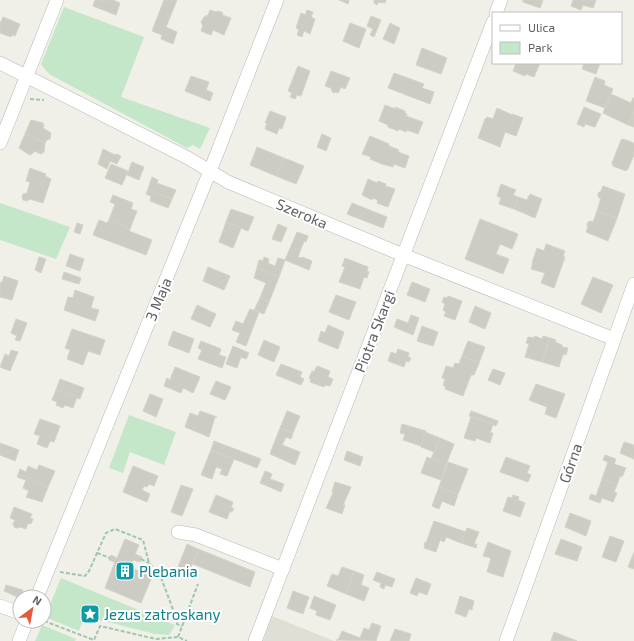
<svg xmlns="http://www.w3.org/2000/svg" width="634" height="641" viewBox="0 0 634 641" font-family="'Exo 2',sans-serif">
<rect width="100%" height="100%" fill="#f0efe8"/>
<polygon fill="#e0dfd6" points="272,616 334,641 263,641"/>
<g fill="#c5e7c9">
<polygon points="64,7 144,37 121,97 210,128 200,149 193,145 187,148 49,74 41,64"/>
<polygon points="0,203 70,227 56,259 0,240"/>
<polygon points="129,415 176,432 164,465 130,452 123,473 109,468"/>
<polygon points="61,578 175,625 169,635 155,634 104,621 83,619 79,631 45,617"/>
<polygon points="42,625 76,639 75,641 35,641"/>
</g>
<g fill="#cccbc4" stroke="#d5d2c6">
<polygon points="95,0 115,0 115,1 120,3 116,15 93,6"/>
<polygon points="164,0 177,0 166,27 177,32 173,44 161,39 162,35 152,31"/>
<polygon points="339,0 349,0 348,4"/>
<polygon points="374,0 386,0 385,3 378,2 377,5 374,3"/>
<polygon points="523,0 543,0 540,8 523,2"/>
<polygon points="573,0 596,0 593,8 583,5 581,10 571,6"/>
<polygon points="210,10 216,12 219,11 223,13 222,15 231,18 224,35 213,30 211,35 201,31 203,26 201,22 204,17 208,15"/>
<polygon points="307,10 313,12 311,17 315,19 310,34 304,31 302,37 297,35 299,30 296,28 301,13 305,15"/>
<polygon points="371,16 381,20 374,37 370,35 373,29 367,26"/>
<polygon points="3,17 20,24 15,36 12,35 11,37 0,33 0,22 1,22"/>
<polygon points="350,23 366,29 359,48 343,41"/>
<polygon points="390,23 400,28 394,44 383,39"/>
<polygon points="422,48 447,58 441,74 416,65"/>
<polygon points="516,63 540,63 534,77 526,74 525,76 513,71"/>
<polygon points="584,63 600,63 596,74 582,69"/>
<polygon points="298,66 310,71 301,96 297,95 295,99 290,97 292,93 288,91"/>
<polygon points="331,71 350,78 345,89 341,87 338,93 336,92 333,93 331,88 325,86"/>
<polygon points="394,73 424,84 422,88 434,92 430,104 388,88"/>
<polygon points="191,76 209,82 206,90 213,93 210,101 185,91"/>
<polygon points="595,77 605,81 604,85 613,89 605,108 586,101"/>
<polygon points="611,94 631,103 633,98 634,98 634,111 628,125 603,113"/>
<polygon points="385,105 395,109 395,107 405,111 405,113 407,114 406,116 423,122 418,134 407,130 406,132 399,129 398,131 388,127 388,125 379,121"/>
<polygon points="584,107 601,114 595,127 585,124 584,127 577,124"/>
<polygon points="497,108 512,115 512,114 523,118 516,136 505,132 500,147 478,138 485,119 487,117 493,119"/>
<polygon points="270,111 286,117 282,129 279,128 277,134 265,129 267,123 265,123"/>
<polygon points="634,111 634,127 628,125"/>
<polygon points="31,120 43,123 44,126 43,128 51,133 50,139 47,140 45,143 25,134"/>
<polygon points="25,134 45,143 44,152 41,154 34,151 33,153 30,155 19,148"/>
<polygon points="322,134 331,138 326,151 317,147"/>
<polygon points="370,136 389,144 389,146 399,150 398,152 409,156 405,168 394,164 393,167 382,164 370,159 371,157 362,154"/>
<polygon points="623,139 634,143 634,155 628,169 626,171 613,166 612,163 621,140"/>
<polygon points="257,147 284,158 276,176 250,165"/>
<polygon points="103,149 115,155 116,154 121,156 117,164 110,161 107,169 98,164"/>
<polygon points="284,158 304,166 296,184 276,176"/>
<polygon points="132,162 144,167 139,180 127,175"/>
<polygon points="111,164 128,171 122,185 105,178"/>
<polygon points="30,168 46,174 45,176 51,179 43,203 30,199 27,201 23,200 22,197 23,194 27,193 30,182 26,181"/>
<polygon points="152,177 158,180 157,183 176,190 172,199 148,189"/>
<polygon points="368,179 377,183 378,181 386,184 385,186 395,189 388,207 377,203 378,200 373,198 372,200 362,195"/>
<polygon points="501,184 516,190 513,195 518,197 514,209 499,204 501,198 497,196"/>
<polygon points="603,186 625,194 617,218 597,211 601,198 599,198 598,195 598,193 601,191"/>
<polygon points="148,189 172,199 168,208 150,201 151,196 146,194"/>
<polygon points="530,194 542,199 535,218 514,209 518,197 527,200"/>
<polygon points="113,195 133,203 131,209 137,211 130,229 109,220 115,204 110,202"/>
<polygon points="352,203 387,217 383,228 347,214"/>
<polygon points="231,209 254,217 248,231 226,222"/>
<polygon points="597,211 617,218 608,241 586,232 588,227 587,225 588,222 590,221 593,222"/>
<polygon points="480,219 518,234 512,249 500,244 496,254 509,259 503,274 465,259"/>
<polygon points="99,220 107,223 109,220 130,229 129,231 152,240 146,255 93,235"/>
<polygon points="226,222 241,228 233,248 219,242"/>
<polygon points="77,223 83,225 80,234 74,232"/>
<polygon points="278,224 287,228 281,242 272,239"/>
<polygon points="297,232 308,236 306,242 304,241 298,257 301,258 302,257 312,261 309,270 285,260"/>
<polygon points="546,244 565,251 563,256 565,257 554,288 541,283 545,273 531,269 533,263 532,263 537,248 544,251"/>
<polygon points="70,254 84,259 80,271 66,266"/>
<polygon points="39,257 46,259 41,273 35,270"/>
<polygon points="264,257 269,259 268,263 275,266 278,258 285,260 279,277 257,268 259,260 260,260 263,261"/>
<polygon points="345,258 368,267 367,271 369,272 367,278 364,277 360,289 339,282 345,267 342,266"/>
<polygon points="208,267 230,276 224,290 203,281"/>
<polygon points="257,268 279,277 269,302 260,298 266,283 254,278"/>
<polygon points="64,272 81,278 79,284 62,279"/>
<polygon points="4,276 18,281 12,300 0,297 0,282 2,283"/>
<polygon points="593,277 613,285 601,313 581,304"/>
<polygon points="412,282 430,289 425,302 407,295"/>
<polygon points="75,290 94,297 91,308 99,310 95,321 64,310 68,297 73,298"/>
<polygon points="336,295 356,302 349,320 329,312"/>
<polygon points="448,296 462,301 455,320 444,316 446,312 443,310 445,304 442,302 444,297 447,298"/>
<polygon points="260,298 269,302 264,314 254,310"/>
<polygon points="197,305 216,314 210,327 191,319"/>
<polygon points="475,306 491,313 485,329 469,322"/>
<polygon points="250,309 259,312 246,346 236,342 240,333 232,330 236,321 243,324"/>
<polygon points="411,315 419,318 413,335 394,327 397,319 408,323"/>
<polygon points="16,319 27,323 20,341 15,340 17,336 11,333"/>
<polygon points="328,325 344,332 338,349 318,341 321,331 325,333"/>
<polygon points="422,326 438,332 433,346 417,341"/>
<polygon points="72,329 105,340 100,355 88,351 83,365 67,359 70,350 65,348"/>
<polygon points="173,331 194,339 189,353 168,345"/>
<polygon points="535,336 542,339 543,336 550,338 542,362 525,357 529,344 526,343 528,337 534,338"/>
<polygon points="550,338 556,340 555,342 562,345 562,347 568,348 566,355 563,354 559,367 542,362"/>
<polygon points="264,340 280,347 274,362 258,355"/>
<polygon points="201,341 221,349 219,355 226,357 222,368 198,359 202,350 198,348"/>
<polygon points="468,341 485,347 479,363 462,356"/>
<polygon points="233,346 249,353 246,359 241,357 237,368 226,364"/>
<polygon points="398,349 409,353 408,357 411,358 409,362 406,361 404,367 388,361 391,352 396,354"/>
<polygon points="11,350 18,352 10,371 0,367 5,354 9,356"/>
<polygon points="462,356 479,363 474,375 471,375 463,396 445,389 446,387 443,385 445,379 442,378 446,366 453,368 455,363 459,364"/>
<polygon points="281,364 302,372 300,377 304,379 301,385 276,375"/>
<polygon points="317,366 330,371 328,377 333,379 330,386 325,385 324,387 310,382 311,379 309,378 312,371 314,372"/>
<polygon points="175,367 200,377 193,393 183,388 181,393 164,386 167,378 170,380"/>
<polygon points="493,369 505,373 500,385 488,380"/>
<polygon points="60,379 84,388 80,399 56,390"/>
<polygon points="216,381 231,387 225,400 210,394"/>
<polygon points="536,384 565,394 556,418 545,414 547,407 529,400"/>
<polygon points="56,390 77,397 73,408 65,405 63,408 56,405 57,402 52,400"/>
<polygon points="150,394 163,399 156,417 143,411"/>
<polygon points="200,411 217,417 215,417 209,437 185,427 190,413 198,416"/>
<polygon points="287,411 300,416 293,433 280,428"/>
<polygon points="471,411 498,421 496,426 469,416"/>
<polygon points="471,417 493,424 490,433 493,433 490,443 476,438 475,441 464,438"/>
<polygon points="40,419 60,426 54,442 50,441 47,448 37,444 40,436 34,434"/>
<polygon points="402,424 426,431 421,446 403,440 405,434 400,433"/>
<polygon points="280,428 293,433 291,439 286,437 282,445 300,452 295,465 270,454"/>
<polygon points="425,432 440,438 434,452 421,447"/>
<polygon points="440,438 454,444 446,465 431,459"/>
<polygon points="214,441 261,459 257,468 211,450"/>
<polygon points="624,442 634,445 634,459 620,453"/>
<polygon points="0,443 19,450 15,461 0,455"/>
<polygon points="211,450 234,459 227,476 220,474 222,469 216,467 212,479 201,475"/>
<polygon points="347,451 363,457 360,466 344,460"/>
<polygon points="605,455 616,459 614,464 626,468 622,477 620,476 617,485 602,479 608,462 603,460"/>
<polygon points="427,457 446,465 441,480 421,473"/>
<polygon points="506,457 530,466 527,473 531,475 528,482 500,472"/>
<polygon points="448,462 468,469 458,494 439,487"/>
<polygon points="39,465 55,471 48,487 25,476 18,475 20,469 26,472 28,466 37,470"/>
<polygon points="133,466 158,476 154,486 149,484 147,487 144,486 142,490 150,494 147,502 123,492"/>
<polygon points="265,471 272,474 270,479 284,484 281,492 260,483"/>
<polygon points="18,475 25,476 48,487 42,502 26,497 29,491 23,488 26,480 17,477"/>
<polygon points="602,479 617,485 614,492 617,493 613,502 602,498 600,503 589,499 591,494 596,496"/>
<polygon points="335,482 351,487 343,505 345,505 342,514 326,508 333,493 332,492"/>
<polygon points="181,485 193,489 182,516 171,512"/>
<polygon points="439,487 458,494 454,506 442,501 439,509 432,506"/>
<polygon points="216,495 233,502 231,508 234,508 232,512 230,511 227,519 209,512"/>
<polygon points="513,495 519,497 518,500 525,503 520,517 503,511 508,497 512,498"/>
<polygon points="14,507 32,514 30,518 33,519 31,524 28,523 26,529 20,527 18,528 14,527 13,524 15,520 10,518"/>
<polygon points="570,513 591,521 586,536 565,527"/>
<polygon points="434,521 466,532 461,543 446,537 444,542 440,540 436,552 424,548 425,542 426,543"/>
<polygon points="467,528 479,532 474,544 477,544 476,548 461,543"/>
<polygon points="610,536 624,541 616,562 602,557"/>
<polygon points="125,539 139,545 135,554 142,557 140,562 133,560 130,567 141,572 142,569 146,570 144,573 152,577 141,603 105,588 115,562 109,560 111,555 117,558"/>
<polygon points="561,539 582,547 577,561 555,554"/>
<polygon points="488,542 511,551 503,577 487,572 491,558 483,556"/>
<polygon points="187,544 198,549 189,572 178,567"/>
<polygon points="198,549 255,572 250,587 193,564"/>
<polygon points="634,552 634,569 628,567"/>
<polygon points="342,567 354,571 346,594 327,586 332,574 338,576"/>
<polygon points="354,571 364,575 361,585 369,588 364,601 346,594"/>
<polygon points="377,572 395,579 392,587 385,585 384,589 380,587 381,583 373,580"/>
<polygon points="416,578 431,584 427,595 419,592 417,596 410,593"/>
<polygon points="6,585 23,590 21,597 20,598 4,591"/>
<polygon points="293,591 309,597 303,614 287,608"/>
<polygon points="314,596 336,605 330,620 316,615 317,611 310,608"/>
<polygon points="460,596 474,601 472,610 469,609 466,617 455,613"/>
<polygon points="372,623 381,626 376,641 336,640 338,640 342,631 360,638 364,628 369,630"/>
<polygon points="395,629 411,634 409,641 390,641"/>
<polygon points="554,632 577,641 551,641"/>
</g>
<g fill="none" stroke-linecap="round" stroke-linejoin="round">
<g stroke="#b5b7bb" stroke-width="14">
<g id="minor">
<polyline points="496,13 501,0"/>
<polyline points="0,63 188,158 228,182 403,255 614,339"/>
<polyline points="0,143 57,0"/>
<polyline points="178,532 196,535 283,569"/>
<polyline points="37,597 210,171 277,0"/>
<polyline points="0,606 20,613"/>
<polyline points="19,641 27,621"/>
<polyline points="255,641 493,22"/>
<polyline points="506,641 634,284"/>
</g>
</g>
<g stroke="#9fc7af" stroke-width="2" stroke-dasharray="4 2" stroke-linecap="butt">
<polyline points="30,99 44,100"/>
<polyline points="97,553 110,558"/>
<polyline points="141,559 149,563"/>
<polyline points="60,572 85,576 89,571 106,533 115,529 143,540 149,563 160,575 177,620 177,624 182,626"/>
<polyline points="44,621 94,640 100,626 156,639 178,637 187,641"/>
<polyline points="178,637 198,584"/>
</g>
<use href="#minor" stroke="#fff" stroke-width="13"/>
</g>
<defs>
<g id="building-square" transform="scale(1)"><rect x="-9" y="-9" width="18" height="18" rx="4" fill="#0f9aa8" stroke="#fff"/><path d="M-4-6H4V6H1V3H-1V6H-4ZM-2.5-4.3h1.7v1.8h-1.7ZM.8-4.3h1.7v1.8H.8ZM-2.5-1h1.7V.8h-1.7ZM.8-1h1.7V.8H.8Z" fill="#fff"/></g>
<g id="sight-square" transform="scale(1)"><rect x="-9" y="-9" width="18" height="18" rx="4" fill="#0f9aa8" stroke="#fff"/><path d="M0-6L1.8-2.2L6-1.7L2.9 1.2L3.7 5.4L0 3.3L-3.7 5.4L-2.9 1.2L-6-1.7L-1.8-2.2Z" fill="#fff"/></g>
</defs>
<g fill-rule="evenodd">
<use href="#building-square" x="125" y="571"/>
<use href="#sight-square" x="90" y="614"/>
</g>
<g text-anchor="middle" dominant-baseline="central" stroke-width="4" stroke-linejoin="round" paint-order="stroke">
<g font-size="15" fill="#5f6267" stroke="#fff">
<text transform="translate(302 213) rotate(23)">Szeroka</text>
<text transform="translate(158 299) rotate(-68)">3 Maja</text>
<text transform="translate(374 331) rotate(-69)">Piotra Skargi</text>
<text transform="translate(570 463) rotate(-70)">Górna</text>
</g>
<g font-size="15" fill="#0d838f" stroke="#fff" text-anchor="start">
<text x="139" y="571">Plebania</text>
<text x="104" y="614">Jezus zatroskany</text>
</g>
</g>
<rect x="492" y="12" width="130" height="52" fill="#ffffff" stroke="#bfc0c2"/>
<rect x="500" y="25" width="20" height="6" fill="#ffffff" stroke="#bfc0c2"/>
<text x="528" y="32" font-size="12" fill="#5f6267">Ulica</text>
<rect x="500" y="42" width="20" height="12" fill="#c5e7c9" stroke="#bfc0c2"/>
<text x="528" y="52" font-size="12" fill="#5f6267">Park</text>
<g transform="translate(32 609) rotate(32)"><circle r="19" fill="#ffffff" stroke="#bfc0c2"/>
<path d="M0-3L7 15L0 10L-7 15Z" fill="#e45b3a"/>
<text y="-6" font-size="11" font-weight="bold" text-anchor="middle" fill="#5f6267">N</text>
</g>
</svg>
